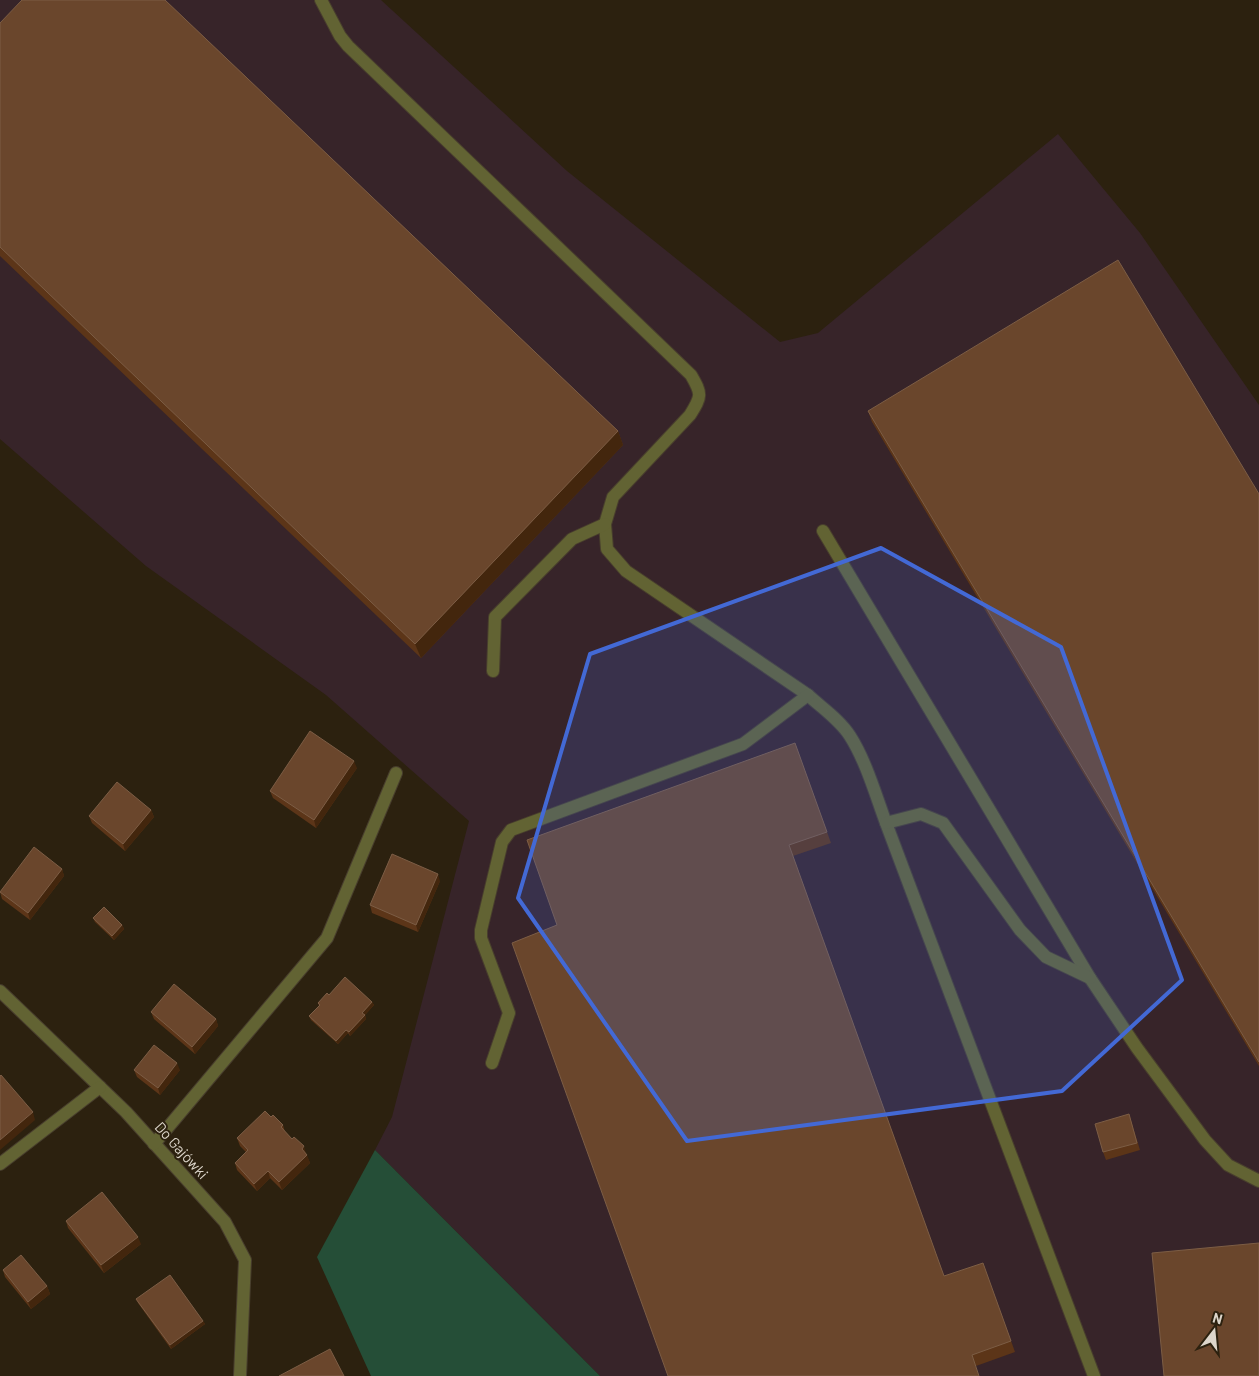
<svg xmlns="http://www.w3.org/2000/svg" width="1259" height="1376" viewBox="0 0 1259 1376" font-family="Barlow,sans-serif">
<rect width="100%" height="100%" fill="#2c210f"/>
<polygon fill="#372429" points="0,0 381,0 567,171 780,342 818,333 1058,134 1140,233 1259,405 1259,1376 600,1376 375,1150 392,1117 469,821 326,695 146,566 0,439"/>
<polygon fill="#254e37" points="375,1150 600,1376 371,1376 317,1257"/>
<g fill="none" stroke-linecap="round" stroke-linejoin="round">
<g stroke="#483e2d" stroke-width="14">
<g id="minor">
<path d="M321,0l19,36 8,10 343,329c11,19 11,21 -1,40l-77,82 -8,27 2,25 19,22 182,124c14,13 32,25 42,41 16,25 26,60 36,87l208,553"/>
<polyline points="823,531 1090,978 1137,1048 1205,1140 1228,1165 1259,1181"/>
<polyline points="493,671 495,617 572,539 605,524"/>
<polyline points="886,823 921,814 943,823 1020,930 1046,957 1090,978"/>
<polyline points="0,991 126,1112 225,1222 245,1260 240,1376"/>
<polyline points="492,1063 509,1013 481,938 481,930 502,842 511,830 743,744 808,695"/>
<polyline points="154,1144 327,938 396,773"/>
<polyline points="0,1164 100,1087"/>
</g>
</g>
<use href="#minor" stroke="#626333" stroke-width="12"/>
</g>
<g fill="#5c3518">
<polygon points="167,2 618,431 623,445 421,658 0,256 0,23"/>
<polygon points="868,411 1259,494 1259,1066 872,422"/>
<polygon points="795,743 831,843 793,856 944,1276 983,1263 1015,1352 976,1366 557,925"/>
<polygon points="357,768 316,828 273,798 270,791"/>
<polygon points="151,810 154,817 125,851 92,823 89,816"/>
<polygon points="62,869 64,876 30,920 2,899 0,892"/>
<polygon points="440,881 418,932 372,913 370,905"/>
<polygon points="93,918 122,925 124,929 114,940 95,922"/>
<polygon points="329,995 372,1002 374,1005 365,1015 366,1019 350,1036 348,1033 338,1044 311,1020 309,1016 319,1006 318,1003"/>
<polygon points="151,1012 216,1019 218,1026 195,1054 154,1019"/>
<polygon points="134,1070 180,1070 160,1095 137,1077"/>
<polygon points="1129,1114 1140,1150 1106,1160 1103,1152"/>
<polygon points="271,1117 283,1125 285,1132 306,1154 310,1163 282,1190 270,1178 257,1191 237,1170 235,1163 246,1152 240,1146 237,1138"/>
<polygon points="66,1221 141,1244 104,1273 68,1228"/>
<polygon points="3,1270 47,1286 50,1294 31,1309 5,1277"/>
<polygon points="136,1299 203,1321 205,1324 171,1349 138,1303"/>
</g>
<g fill="#43260d">
<polygon points="618,431 623,445 421,658 415,644"/>
<polygon points="354,761 357,768 316,828 314,820"/>
<polygon points="151,810 154,817 125,851 123,844"/>
<polygon points="62,869 64,876 30,920 28,913"/>
<polygon points="438,874 440,881 418,932 416,925"/>
<polygon points="122,925 124,929 114,940 112,936"/>
<polygon points="372,1002 374,1005 363,1017 362,1013"/>
<polygon points="365,1015 366,1019 350,1036 349,1032"/>
<polygon points="216,1019 218,1026 195,1054 192,1047"/>
<polygon points="346,1030 348,1033 338,1044 336,1041"/>
<polygon points="177,1063 180,1070 160,1095 158,1088"/>
<polygon points="33,1112 35,1120 0,1150 0,1140"/>
<polygon points="304,1146 306,1154 304,1157 302,1149"/>
<polygon points="307,1155 310,1163 282,1190 279,1182"/>
<polygon points="268,1171 270,1178 257,1191 254,1184"/>
<polygon points="138,1237 141,1244 104,1273 101,1265"/>
<polygon points="47,1286 50,1294 31,1309 28,1302"/>
<polygon points="203,1321 205,1324 171,1349 170,1345"/>
</g>
<g fill="#6a462c" stroke="#7c5d45">
<polygon points="22,0 165,0 618,431 415,644 0,247 0,23"/>
<polygon points="1118,260 1259,494 1259,1062 868,411"/>
<polygon points="310,731 354,761 314,820 270,791"/>
<polygon points="795,743 827,832 789,845 944,1276 983,1263 1011,1341 972,1355 979,1376 668,1376 512,943 557,925 527,840"/>
<polygon points="117,782 151,810 123,844 89,816"/>
<polygon points="34,847 62,869 28,913 0,892"/>
<polygon points="392,854 438,874 416,925 370,905"/>
<polygon points="104,907 122,925 112,936 93,918"/>
<polygon points="345,977 372,1002 362,1013 365,1015 349,1032 346,1030 336,1041 309,1016 320,1005 318,1003 327,993 329,995"/>
<polygon points="174,984 216,1019 192,1047 151,1012"/>
<polygon points="154,1045 177,1063 158,1088 134,1070"/>
<polygon points="1,1075 33,1112 0,1140 0,1076"/>
<polygon points="265,1111 271,1117 273,1115 283,1125 281,1127 292,1139 294,1137 304,1146 302,1149 307,1155 279,1182 268,1171 254,1184 235,1163 248,1150 237,1138"/>
<polygon points="1129,1114 1137,1143 1103,1152 1095,1124"/>
<polygon points="102,1192 138,1237 101,1265 66,1221"/>
<polygon points="1259,1243 1259,1376 1164,1376 1152,1253"/>
<polygon points="21,1255 47,1286 28,1302 3,1270"/>
<polygon points="170,1275 203,1321 170,1345 136,1299"/>
<polygon points="330,1349 344,1376 279,1376"/>
</g>
<path fill="#4369d5" fill-opacity="0.2" stroke="#4369d5" stroke-width="4" stroke-linejoin="round" d="M881,548l180,99 121,333 -120,111 -375,50 -169,-243 72,-244z"/>
<g text-anchor="middle" dominant-baseline="central" stroke-width="4" stroke-linejoin="round" paint-order="stroke">
<g font-size="15" fill="#ddd6cb" stroke="#2c210f">
<text transform="translate(182 1150) rotate(48)">Do Gajówki</text>
</g>
</g>
<g transform="translate(1214 1331) rotate(16)" stroke="#2c210f" stroke-width="4" paint-order="stroke">
<path d="M0-4L9 19L0 12L-9 19Z" fill="#ddd6cb"/>
<text y="-8" font-size="14" font-weight="bold" text-anchor="middle" fill="#ddd6cb">N</text>
</g>
</svg>
